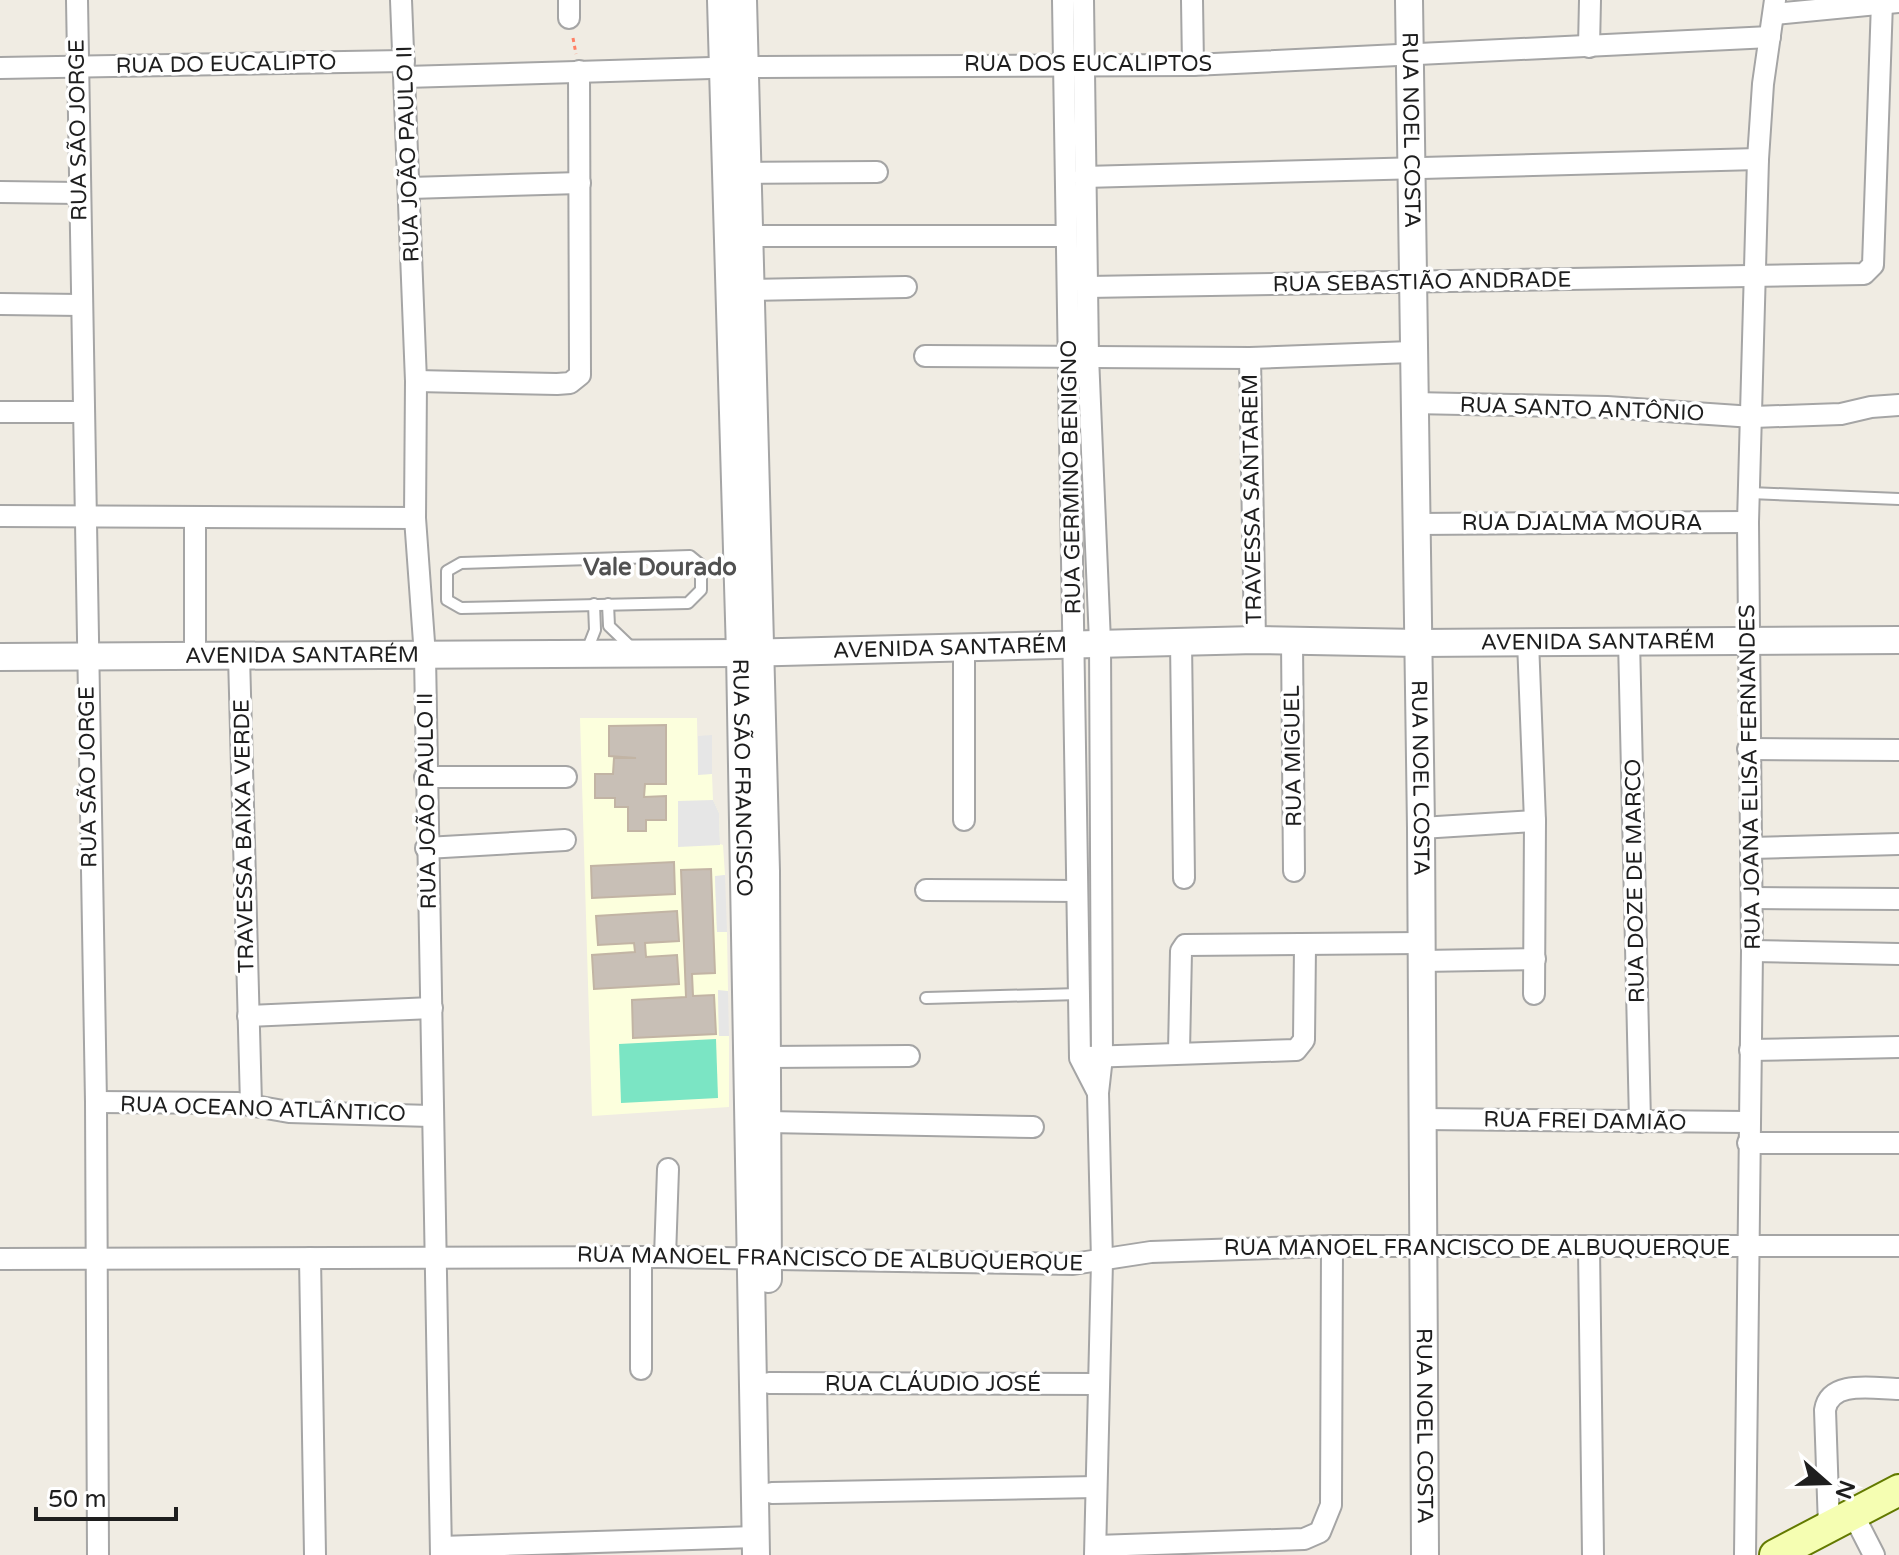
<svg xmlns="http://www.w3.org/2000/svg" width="1899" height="1555" viewBox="0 0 1899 1555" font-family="'Varela Round',sans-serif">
<rect width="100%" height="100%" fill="#f0ece3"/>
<polygon fill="#fcffdd" points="580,718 697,718 698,774 712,774 713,800 719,813 720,844 723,845 725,875 715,877 717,931 727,932 728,991 718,991 719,1036 729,1036 729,1107 592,1116"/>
<polygon fill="#7be5c4" points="716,1039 718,1098 621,1103 619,1044"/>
<g fill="#e6e6e6">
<polygon points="712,735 712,774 698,775 698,736"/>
<polygon points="713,800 719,813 720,845 678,847 678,801"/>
<polygon points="725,875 727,932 717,932 715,876"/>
<polygon points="718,990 728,991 729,1036 719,1036"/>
</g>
<g fill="#c8bfb6" stroke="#c2b4a4" stroke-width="2">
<polygon points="666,725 666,784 645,784 644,797 666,796 666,820 646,820 646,831 628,831 628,807 615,807 615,798 595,798 595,774 613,774 614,758 636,758 609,756 609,726"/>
<polygon points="674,862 675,894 592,898 591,866"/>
<polygon points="711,869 715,973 692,974 693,996 714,995 716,1034 633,1038 632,1000 686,997 681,870"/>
<polygon points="677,911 679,941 645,943 646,957 677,955 679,984 594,989 592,955 635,952 634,943 598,945 596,916"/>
</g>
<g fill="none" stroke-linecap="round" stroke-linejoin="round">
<g stroke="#a5a5a5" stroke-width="14">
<g id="service">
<polyline points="1750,493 1899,499"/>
<polygon points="690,556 701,565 701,590 688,603 461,608 447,600 447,571 461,563"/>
<polyline points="608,604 609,626 634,650"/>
<polyline points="586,653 595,630 594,604"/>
<polyline points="926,998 1079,994"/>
</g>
</g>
<g stroke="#a5a5a5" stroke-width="24">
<g id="minor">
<polyline points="77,0 96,1102 98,1555"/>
<polyline points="401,0 416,381 415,518 425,656 441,1555"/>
<polyline points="569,0 569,18"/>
<polyline points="1063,0 1080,1058 1098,1093"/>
<polyline points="1083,0 1088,356 1100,642 1102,1057 1098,1093 1102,1261 1095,1555"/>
<polyline points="1192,0 1193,65"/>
<polyline points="1774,14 1899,2"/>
<polyline points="1589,47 1590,0"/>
<polyline points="0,68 404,61"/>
<polyline points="405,77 745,67 1193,65 1770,37"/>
<polyline points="745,173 877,172"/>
<polyline points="1084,177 1758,159"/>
<polyline points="410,188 580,183"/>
<polyline points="0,192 79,193"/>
<polyline points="747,236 1065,236"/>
<polyline points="1087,287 1864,274 1873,265 1882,2"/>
<polyline points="749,290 906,287"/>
<polyline points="0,304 81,305"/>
<polyline points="925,356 1250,358 1411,352"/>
<polyline points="1250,358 1255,640"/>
<polyline points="416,381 557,384 570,383 580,375 579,71"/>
<polyline points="1412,403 1607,407 1753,417 1841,414 1871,407 1899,405"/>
<polyline points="0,412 82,412"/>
<polyline points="0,516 415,518"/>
<polyline points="195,517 195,654"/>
<polyline points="1416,524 1748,522"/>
<polyline points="1629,640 1640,1122"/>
<polyline points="1181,641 1184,878"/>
<polyline points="1292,641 1294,871"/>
<polyline points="1528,641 1535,821 1534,994"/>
<polyline points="964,647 964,820"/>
<polyline points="239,656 251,1104"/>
<polyline points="1748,749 1899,750"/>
<polyline points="425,777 566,777"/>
<polyline points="1421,828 1535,821"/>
<polyline points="426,848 565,840"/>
<polyline points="1751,848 1899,844"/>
<polyline points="926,890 1076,891"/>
<polyline points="1752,898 1899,899"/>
<polyline points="1752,951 1899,954"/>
<polyline points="1422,961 1535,959"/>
<polyline points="248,1016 432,1008"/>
<polyline points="1750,1050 1899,1047"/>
<polyline points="1179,1052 1181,951 1185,945 1421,943"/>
<polyline points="767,1057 909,1056"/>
<polyline points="1088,1057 1296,1050 1304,1040 1305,946"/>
<polyline points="96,1102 238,1103 289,1112 431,1116"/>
<polyline points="1422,1119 1748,1122"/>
<polyline points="768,1122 1033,1127"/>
<polyline points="1748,1143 1899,1143"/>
<polyline points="1589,1247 1593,1555"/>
<polyline points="641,1257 641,1369"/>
<polyline points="665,1257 668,1169"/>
<polyline points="310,1258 315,1555"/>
<polyline points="0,1259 665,1257 1073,1264 1151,1252 1332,1246 1899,1246"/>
<polyline points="769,1383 1098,1384"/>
<polyline points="772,1493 1096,1487"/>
<polyline points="1853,1514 1874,1555"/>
<path d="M1829,1527l-4,-117c5,-31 50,-21 74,-21"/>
<polyline points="1096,1546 1304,1539 1320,1532 1331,1505 1332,1246"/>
<polyline points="441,1547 755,1537"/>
<polyline points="1745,1555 1752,951 1748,522 1758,159 1763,84 1775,0"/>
</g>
</g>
<g stroke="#a5a5a5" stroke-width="30">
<g id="tertiary">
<path id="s1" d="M721,0l19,653 16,902"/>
<polyline points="743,0 766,871 768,1279"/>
<path id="s2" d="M1409,0l12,828 4,727"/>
<path id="s3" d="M0,657l740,-4 515,-13 163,3 481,-3"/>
</g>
</g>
<g stroke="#637a00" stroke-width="34">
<polyline id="secondary" points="1775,1555 1899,1490"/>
</g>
<polyline stroke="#ff8065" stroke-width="3" stroke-dasharray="4 4" stroke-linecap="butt" points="573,38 576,54"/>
<use href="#service" stroke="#fff" stroke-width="10"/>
<use href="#minor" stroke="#fff" stroke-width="20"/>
<use href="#tertiary" stroke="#fff" stroke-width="26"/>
<use href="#secondary" stroke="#f5feb2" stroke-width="30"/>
</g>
<g text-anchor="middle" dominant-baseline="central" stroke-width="7" stroke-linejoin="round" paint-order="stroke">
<g font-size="22" fill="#1e1e1e" stroke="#fff">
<text transform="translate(226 64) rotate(-1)">RUA DO EUCALIPTO</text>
<text x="1088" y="64">RUA DOS EUCALIPTOS</text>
<text transform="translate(78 130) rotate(-91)">RUA SÃO JORGE</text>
<text stroke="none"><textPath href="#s2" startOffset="130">RUA NOEL COSTA</textPath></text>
<text transform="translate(408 154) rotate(-92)">RUA JOÃO PAULO II</text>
<text transform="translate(1422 282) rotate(-1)">RUA SEBASTIÃO ANDRADE</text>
<text transform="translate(1582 409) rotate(2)">RUA SANTO ANTÔNIO</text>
<text transform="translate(1071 477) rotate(-91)">RUA GERMINO BENIGNO</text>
<text transform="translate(1252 499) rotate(-91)">TRAVESSA SANTAREM</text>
<text x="1582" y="523">RUA DJALMA MOURA</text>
<text stroke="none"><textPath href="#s3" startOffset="1598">AVENIDA SANTARÉM</textPath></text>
<text stroke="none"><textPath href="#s3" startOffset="950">AVENIDA SANTARÉM</textPath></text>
<text stroke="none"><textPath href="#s3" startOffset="302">AVENIDA SANTARÉM</textPath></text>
<text transform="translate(1293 756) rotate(-91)">RUA MIGUEL</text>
<text transform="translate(88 777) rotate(-91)">RUA SÃO JORGE</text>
<text stroke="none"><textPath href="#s1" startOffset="778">RUA SÃO FRANCISCO</textPath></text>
<text stroke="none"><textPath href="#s2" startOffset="778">RUA NOEL COSTA</textPath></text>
<text transform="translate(1750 777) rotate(-91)">RUA JOANA ELISA FERNANDES</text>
<text transform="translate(427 801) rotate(-91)">RUA JOÃO PAULO II</text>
<text transform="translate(244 836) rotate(-91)">TRAVESSA BAIXA VERDE</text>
<text transform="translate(1635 881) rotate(-91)">RUA DOZE DE MARCO</text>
<text transform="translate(263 1109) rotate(2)">RUA OCEANO ATLÂNTICO</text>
<text transform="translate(1585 1121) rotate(1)">RUA FREI DAMIÃO</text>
<text x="1477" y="1248">RUA MANOEL FRANCISCO DE ALBUQUERQUE</text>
<text transform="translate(830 1259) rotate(1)">RUA MANOEL FRANCISCO DE ALBUQUERQUE</text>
<text x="933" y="1384">RUA CLÁUDIO JOSÉ</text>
<text stroke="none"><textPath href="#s2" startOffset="1426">RUA NOEL COSTA</textPath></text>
</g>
<g font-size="24" font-weight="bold" fill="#515151" stroke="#fff">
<text x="660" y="567">Vale Dourado</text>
</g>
</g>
<g transform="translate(1827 1483) rotate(110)" stroke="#ffffff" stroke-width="6" paint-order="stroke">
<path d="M0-6L14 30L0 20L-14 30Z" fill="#1e1e1e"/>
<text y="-12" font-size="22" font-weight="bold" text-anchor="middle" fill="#1e1e1e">N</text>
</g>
<path d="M36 1507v12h140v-12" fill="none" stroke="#1e1e1e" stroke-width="4"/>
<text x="48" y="1507" font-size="24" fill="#1e1e1e" stroke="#ffffff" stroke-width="6" paint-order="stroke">50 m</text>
</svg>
